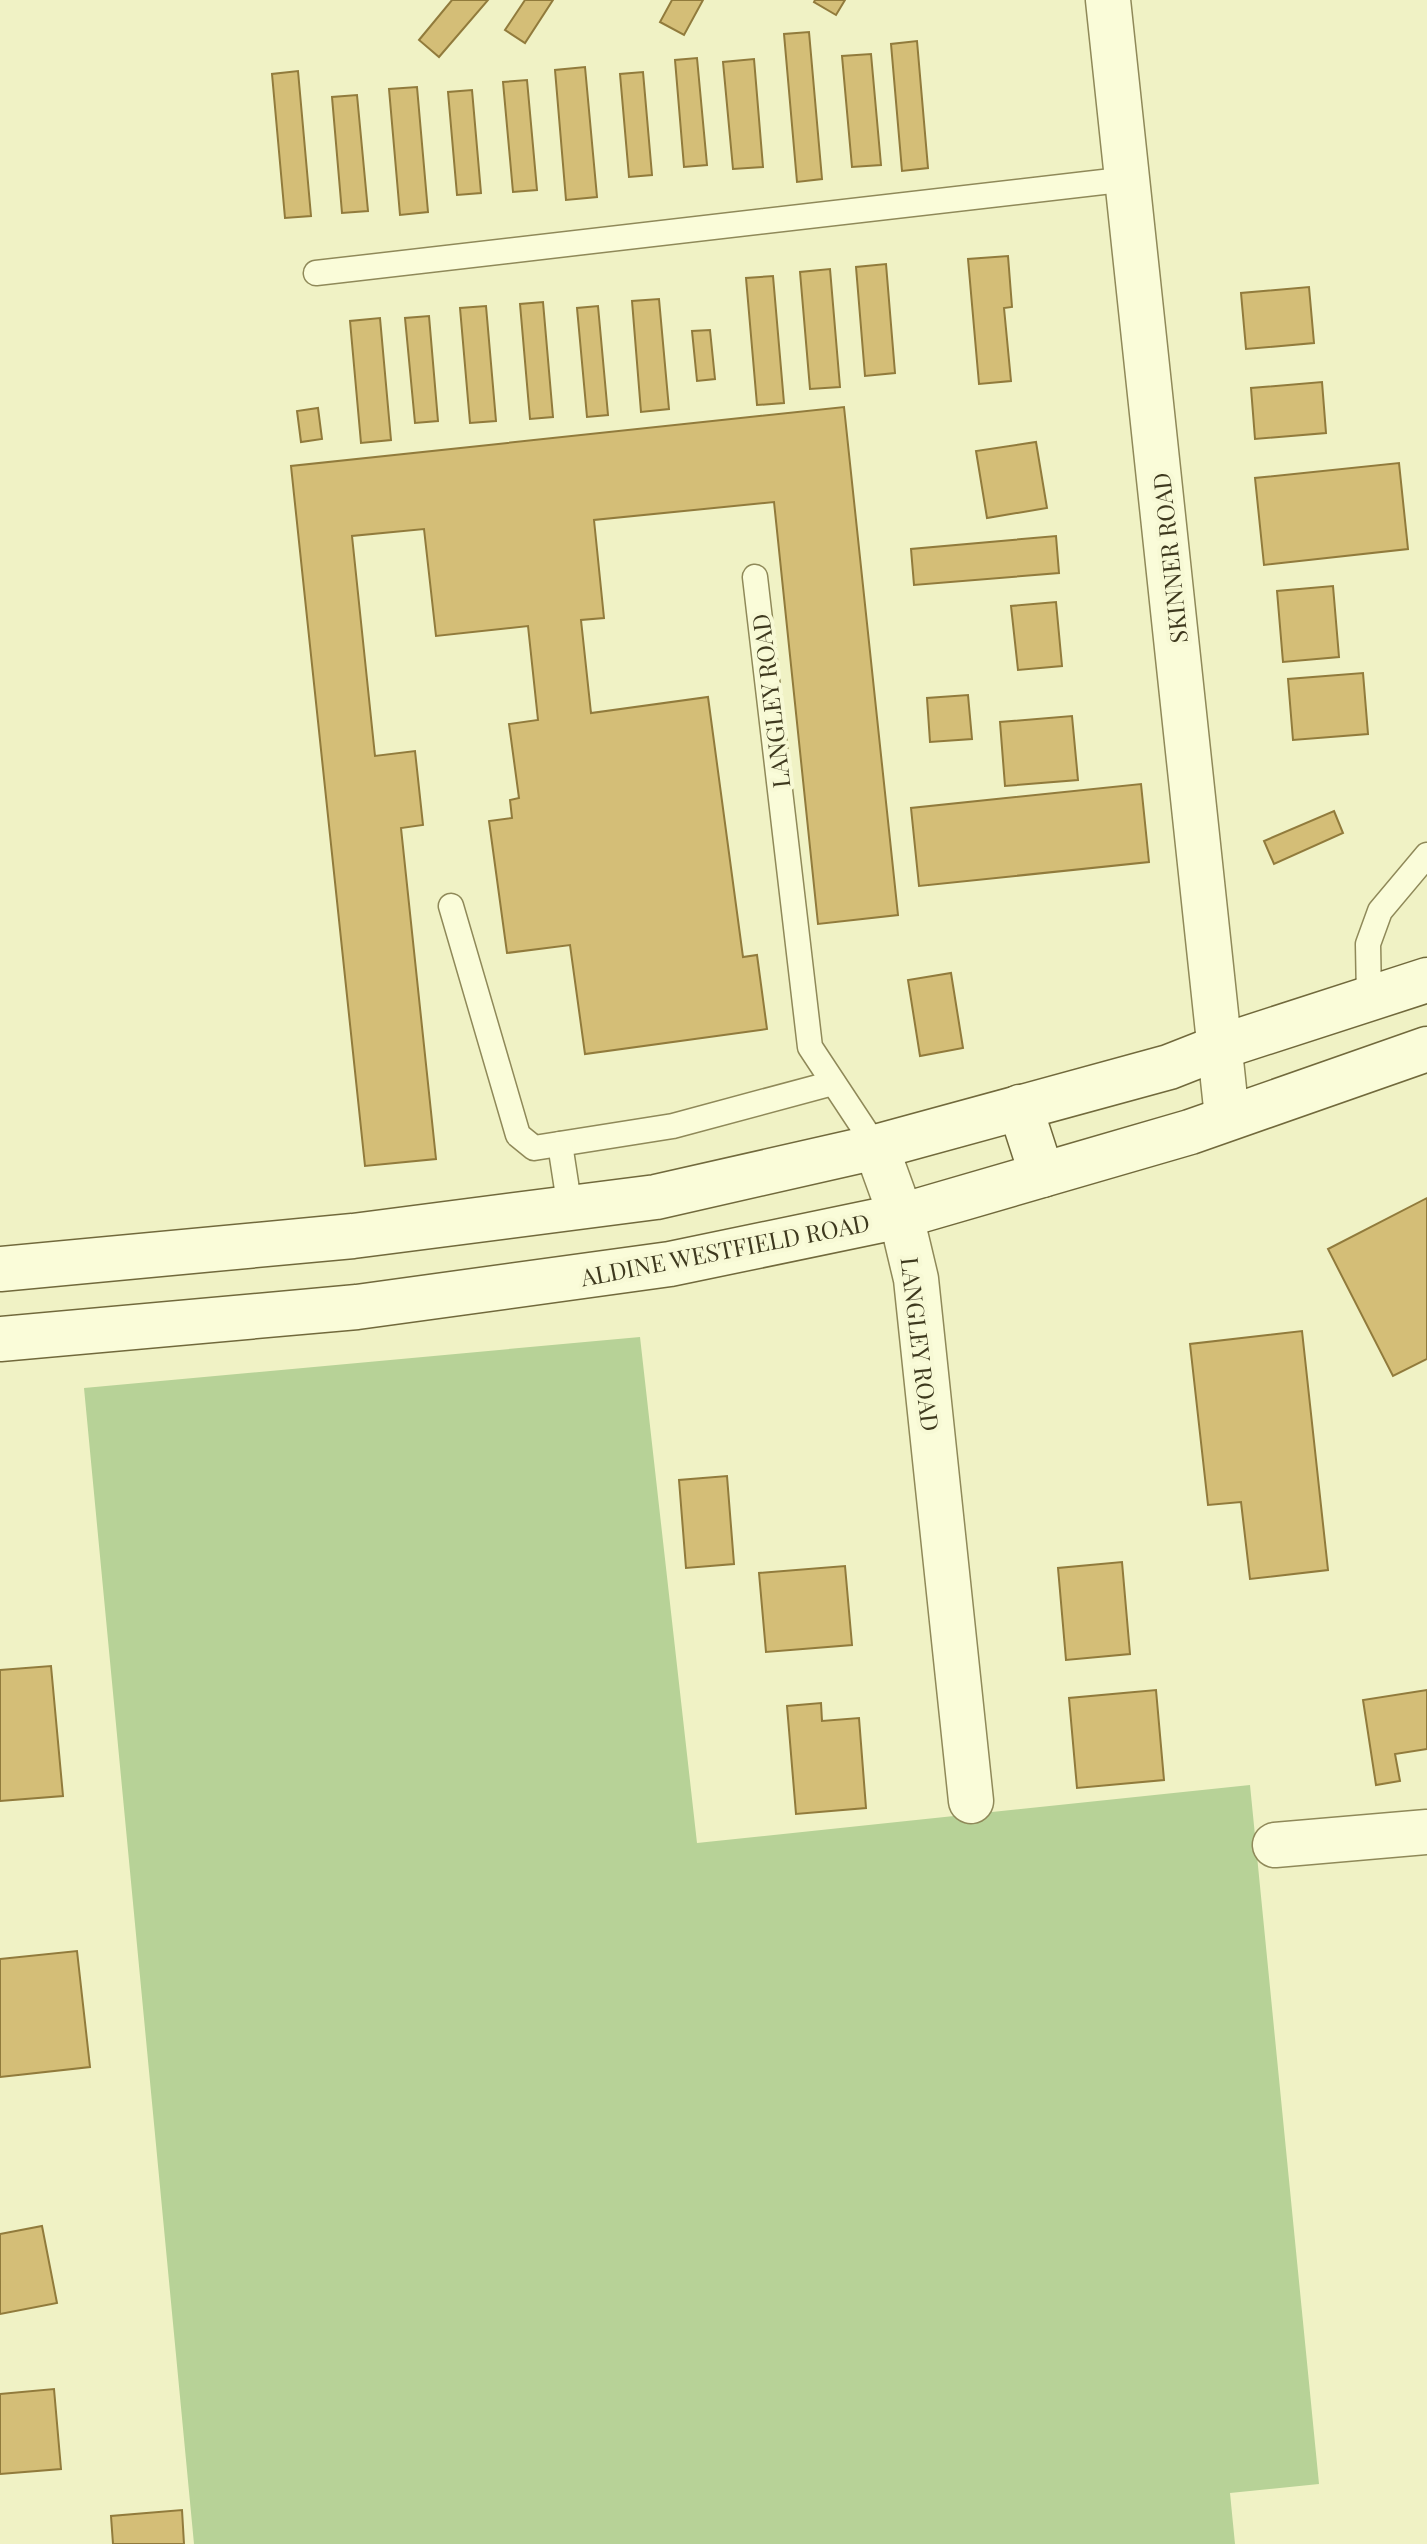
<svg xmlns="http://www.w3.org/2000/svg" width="1427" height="2544" viewBox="0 0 1427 2544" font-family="'Playfair Display',serif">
<rect width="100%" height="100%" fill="#f0f2c5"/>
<polygon fill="#b7d297" points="640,1337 697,1843 1250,1785 1319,2484 1230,2493 1235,2544 194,2544 84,1388"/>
<g fill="#d4be77" stroke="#917b3c" stroke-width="2">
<polygon points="452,0 488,0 439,57 419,40"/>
<polygon points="525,0 553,0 525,43 505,30"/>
<polygon points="672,0 703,0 684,35 660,22"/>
<polygon points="815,0 845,0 836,15 814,2"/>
<polygon points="809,32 822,179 797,182 784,34"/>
<polygon points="917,41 928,168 902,171 891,44"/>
<polygon points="871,54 881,165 852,167 842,56"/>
<polygon points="697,58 707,165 684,167 675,60"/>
<polygon points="754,59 763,167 733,169 723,62"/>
<polygon points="585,67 597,197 566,200 555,70"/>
<polygon points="298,71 311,216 285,218 272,74"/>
<polygon points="643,72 652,175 629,177 620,74"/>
<polygon points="527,80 537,190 513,192 503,82"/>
<polygon points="417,87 428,212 400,215 389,89"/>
<polygon points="472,90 481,193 457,195 448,92"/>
<polygon points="357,95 368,211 342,213 332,97"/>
<polygon points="1008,256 1012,307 1004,308 1011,381 979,384 968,259"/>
<polygon points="886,264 895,373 865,376 856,267"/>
<polygon points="830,269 840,387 810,389 800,272"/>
<polygon points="773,276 784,403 757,405 746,278"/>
<polygon points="1309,287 1314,343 1246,349 1241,293"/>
<polygon points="659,299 669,409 641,412 632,301"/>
<polygon points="543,302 553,417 530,419 520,304"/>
<polygon points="486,306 496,421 470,423 460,308"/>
<polygon points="598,306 608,415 587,417 577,308"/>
<polygon points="429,316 438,421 415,423 405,318"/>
<polygon points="380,318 391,440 361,443 350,321"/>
<polygon points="710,330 715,379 697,381 692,331"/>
<polygon points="1322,382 1326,433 1255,439 1251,388"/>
<polygon points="844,407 898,915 818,924 774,502 594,520 604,618 581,620 591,713 708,697 743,957 757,955 767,1029 585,1054 570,945 507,953 489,821 512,818 510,800 519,798 509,724 538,720 528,626 436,636 424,529 352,536 375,756 415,751 423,825 401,828 436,1159 365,1166 291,466"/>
<polygon points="318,408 322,439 301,442 297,411"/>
<polygon points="1036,442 1047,508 987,518 976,451"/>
<polygon points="1399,463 1408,549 1264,565 1255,478"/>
<polygon points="1056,536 1059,573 914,585 911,549"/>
<polygon points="1333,586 1339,657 1283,662 1277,591"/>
<polygon points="1056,602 1062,666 1018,670 1011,606"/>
<polygon points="1363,673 1368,734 1293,740 1288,679"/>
<polygon points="968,695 972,739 930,742 927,698"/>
<polygon points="1072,716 1078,780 1005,786 1000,722"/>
<polygon points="1141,784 1149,862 919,886 911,808"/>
<polygon points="1334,811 1343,833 1274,864 1264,841"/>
<polygon points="951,973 963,1048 920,1056 908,980"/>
<polygon points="1427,1198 1427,1359 1393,1376 1328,1249"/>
<polygon points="1302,1331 1328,1570 1250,1579 1241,1502 1208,1505 1190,1344"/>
<polygon points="727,1476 734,1564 686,1568 679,1480"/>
<polygon points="1122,1562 1130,1654 1066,1660 1058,1568"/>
<polygon points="845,1566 852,1645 766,1652 759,1573"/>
<polygon points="51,1666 63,1796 0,1801 0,1670"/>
<polygon points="1156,1690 1164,1780 1077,1788 1069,1698"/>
<polygon points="1427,1690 1427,1749 1395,1754 1400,1781 1376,1785 1363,1700"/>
<polygon points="821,1703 822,1721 859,1718 866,1808 796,1814 787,1706"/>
<polygon points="77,1951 90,2067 0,2077 0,1959"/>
<polygon points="42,2226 57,2303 0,2314 0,2234"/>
<polygon points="54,2389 61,2469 0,2474 0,2394"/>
<polygon points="182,2510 184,2544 113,2544 111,2516"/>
</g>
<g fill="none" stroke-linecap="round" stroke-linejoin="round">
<g stroke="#8f8959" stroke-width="27">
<g id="lane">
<polyline points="316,273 1129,179"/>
<polyline points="755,577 810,1047 876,1147"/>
<polyline points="451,906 518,1135 534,1148 673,1126 833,1083"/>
<polyline points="1369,998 1368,944 1380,911 1427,855"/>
<polyline points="560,1144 570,1209"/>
</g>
</g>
<g stroke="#8f8959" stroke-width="47">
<g id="street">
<polyline points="1108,0 1227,1117"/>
<polyline points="876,1147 901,1216 916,1279 971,1801"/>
<polyline points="1275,1845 1427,1832"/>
</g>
</g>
<g stroke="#71693c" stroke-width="47">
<g id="secondary">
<polyline points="1020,1107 1042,1175"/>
<polyline points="0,1269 353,1236 656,1197 876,1147 1169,1067 1220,1047 1427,980"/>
<polyline points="0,1339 357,1307 670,1264 901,1216 1190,1132 1427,1049"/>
</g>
</g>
<use href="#lane" stroke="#fafcd9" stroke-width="24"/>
<use href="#street" stroke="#fafcd9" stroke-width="44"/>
<use href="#secondary" stroke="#fafcd9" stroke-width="44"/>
</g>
<g text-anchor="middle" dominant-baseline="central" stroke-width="8" stroke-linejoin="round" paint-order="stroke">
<g font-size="24" fill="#3e391e" stroke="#f7f9d5">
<text transform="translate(1169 558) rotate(-96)">SKINNER ROAD</text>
<text transform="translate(770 701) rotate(-97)">LANGLEY ROAD</text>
<text transform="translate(725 1249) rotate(-11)">ALDINE WESTFIELD ROAD</text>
<text transform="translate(921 1344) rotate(83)">LANGLEY ROAD</text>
</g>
</g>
</svg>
